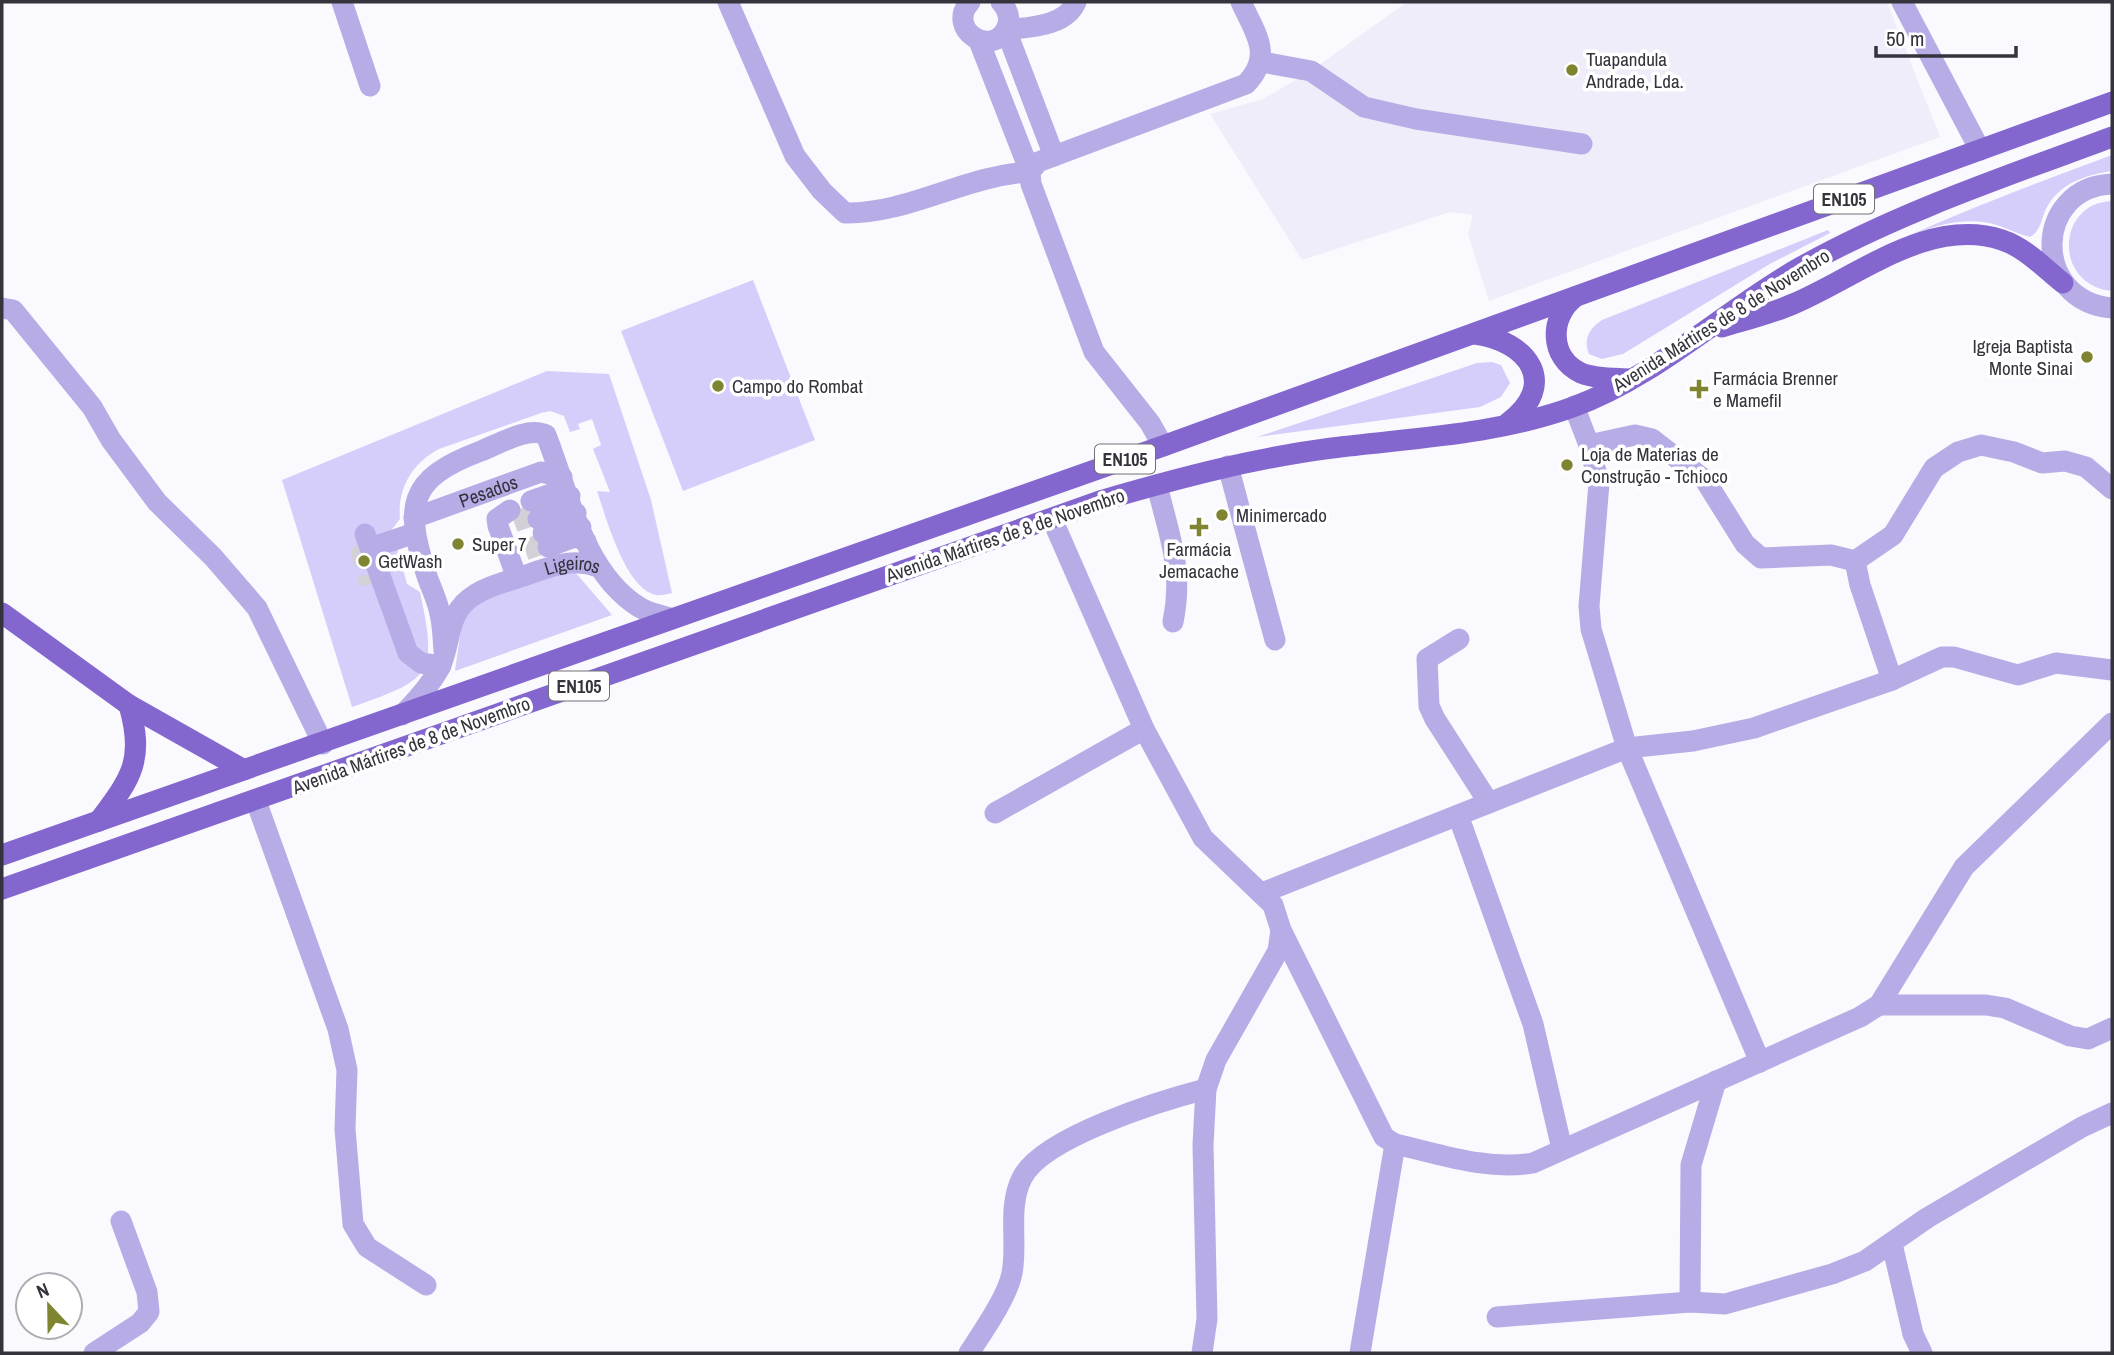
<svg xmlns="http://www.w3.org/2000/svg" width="2114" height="1355" viewBox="0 0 2114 1355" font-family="'Archivo Narrow',sans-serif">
<rect width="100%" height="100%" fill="#faf9fd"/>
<polygon fill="#efedf9" points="1407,2 1887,2 1940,137 1489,301 1468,234 1473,215 1450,212 1302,260 1210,114 1263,99 1311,71"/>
<g fill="#d6cefa">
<path d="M2112,155v16c-26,4 -53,12 -66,38 -5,10 -5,22 -16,28 -17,-4 -29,-13 -47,-15 -50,-6 -104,29 -148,49 90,-46 182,-81 277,-116z"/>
<path d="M2112,201v90c-59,-6 -56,-88 0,-90z"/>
<path d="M1828,230l2,3 -62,32 -145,89 -21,5 -13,-5c-6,-15 0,-25 13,-34z"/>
<polygon points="753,280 815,440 683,491 621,331"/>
<polygon points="1492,362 1501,365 1510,383 1501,397 1480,407 1257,437 1477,363"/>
<path d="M547,371l62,3 42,126 21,93c-4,1 -12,3 -16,2 -31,-6 -50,-78 -59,-104l13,1 -17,-43 8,-4 -9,-26 -14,5 2,5 -10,3 -6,-16 -14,-5 -9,2 -102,36c-27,14 -42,40 -39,70l-8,10 15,55 13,8c18,84 11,87 -68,115l-70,-227z"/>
<polygon points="555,572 575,572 612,615 455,671 462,621 483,597"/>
</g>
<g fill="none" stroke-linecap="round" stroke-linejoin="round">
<g stroke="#d3d1d6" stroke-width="21" stroke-dasharray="21 10" stroke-linecap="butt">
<polyline points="514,522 536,514"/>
<polyline points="370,548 362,554 370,584"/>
<polyline points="525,550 547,542"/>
</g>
<g stroke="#b7ace6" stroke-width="21">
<polyline points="342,2 370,86"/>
<path d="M728,2l67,154 27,35 23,22c64,1 121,-38 185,-41l-51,-131"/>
<path d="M970,2c-25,27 23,58 37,25 4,-9 0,-18 -6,-25"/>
<polyline points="1902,2 1980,150"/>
<polyline points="1006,30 1054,156"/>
<path d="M1006,30c23,-3 59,-3 70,-28"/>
<polyline points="1262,62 1311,71 1364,107 1416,119 1582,144"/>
<path d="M2112,184c-79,3 -81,117 0,124"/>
<polyline points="2,308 13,310 92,407 111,440 157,502 213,557 257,608 323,744"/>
<polyline points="1574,406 1589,445 1599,483 1589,606 1591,629 1627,748 1760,1062"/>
<polyline points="1589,445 1635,435 1652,439 1705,480 1745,544 1761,558 1831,555 1855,561 1893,535 1934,468 1958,452 1981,445 2014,452 2042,463 2065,461 2086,467 2112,489"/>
<path d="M1163,446l-13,-23 -56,-71 -63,-168 -1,-12 8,-10 208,-78c28,-29 9,-51 -5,-82"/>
<polyline points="1228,466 1275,640"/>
<path d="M1157,485c12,51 27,84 16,137"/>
<polyline points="531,501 560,491 570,496"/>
<polyline points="510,510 497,519 498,526 517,578"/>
<path id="s1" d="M414,518l127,-46 21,5"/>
<polyline points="538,519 565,508 576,513"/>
<path d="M1052,519l92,210 59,109 70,67 8,25 103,207 11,7c45,10 92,27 138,19l327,-146 19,-12 85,-138 148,-144"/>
<polyline points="543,533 570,523 581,527"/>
<polyline points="365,534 408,653 421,663 441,666"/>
<polyline points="548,547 575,537 586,541"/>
<polyline points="370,548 415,533"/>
<polyline points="1855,561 1860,585 1892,680"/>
<polyline points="1459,639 1427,659 1429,706 1435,719 1489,803"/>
<path d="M444,651c-1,-12 -1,-25 -4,-37 -2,-12 -8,-24 -12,-35 -24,-72 -22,-100 53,-128 18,-7 47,-25 65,-16 23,58 37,137 93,172 9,6 21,8 31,11"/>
<path id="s2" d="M402,715c14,-14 27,-28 37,-46 14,-27 5,-56 37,-75 16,-10 38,-14 56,-21 24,-8 42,-15 67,-6"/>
<polyline points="256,801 338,1029 347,1070 345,1129 353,1224 367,1247 426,1285"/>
<polyline points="995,813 1144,729"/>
<polyline points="1458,815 1533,1024 1562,1149"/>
<polyline points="1262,893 1627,748 1693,741 1754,728 1892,680 1942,657 1954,657 2018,675 2056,663 2112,670"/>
<polyline points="1879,1005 1986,1005 2005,1008 2070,1036 2088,1039 2112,1028"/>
<polyline points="1892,1244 1913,1334 1922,1353"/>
<polyline points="1690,1302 1691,1165 1716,1081"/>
<polyline points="1497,1317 1690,1302 1725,1304 1832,1274 1865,1261 1927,1218 2082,1127 2112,1113"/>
<polyline points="94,1353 140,1323 149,1312 147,1292 121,1221"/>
<path d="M969,1353c13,-20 39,-57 43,-80 6,-29 -5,-66 10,-95 20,-41 141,-78 184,-89"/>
<polyline points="1202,1353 1207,1319 1203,1145 1206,1089 1216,1060 1278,951 1281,930"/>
<polyline points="1360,1353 1395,1144"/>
</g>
<g stroke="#8367cf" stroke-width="21">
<path d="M1575,297c-26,20 -26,61 6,76 15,6 33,5 49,6"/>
<path d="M1722,327c23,-7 48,-13 71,-23 64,-27 136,-88 209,-64 24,8 42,28 61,43"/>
<path d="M1475,334c53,7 85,50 33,89"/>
<polyline points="2,613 129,705 244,770"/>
<path d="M99,821c32,-43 46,-60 30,-116"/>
<polyline points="2,855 1163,446 2112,102"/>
<path d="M2,889l1101,-389c76,-22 151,-42 229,-52 80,-10 164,-13 241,-41 85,-31 150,-96 228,-140 98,-55 206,-91 311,-130"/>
</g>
</g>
<g fill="#7e8430" stroke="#fff" stroke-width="2.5">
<circle cx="1572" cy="70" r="7"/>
<circle cx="2087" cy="357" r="7"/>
<circle cx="718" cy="386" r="7"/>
<path d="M1695.5 378.5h7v7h7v7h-7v7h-7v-7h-7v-7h7z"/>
<circle cx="1567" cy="465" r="7"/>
<circle cx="1222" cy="515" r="7"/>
<path d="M1195.5 516.5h7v7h7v7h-7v7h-7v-7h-7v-7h7z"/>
<circle cx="458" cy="544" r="7"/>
<circle cx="364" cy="561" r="7"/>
</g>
<g text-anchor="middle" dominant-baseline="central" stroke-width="7" stroke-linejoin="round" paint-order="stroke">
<g fill="#fff" stroke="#727076" stroke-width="2">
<rect x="1814" y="184.5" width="60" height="29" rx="5"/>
<rect x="1095" y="444.5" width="60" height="29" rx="5"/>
<rect x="549" y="671.5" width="60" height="29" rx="5"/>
</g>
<g font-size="18" font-weight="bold" fill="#35333c">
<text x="1844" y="199">EN105</text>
<text x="1125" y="459">EN105</text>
<text x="579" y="686">EN105</text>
</g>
<g font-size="19" fill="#35333c" stroke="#fff" text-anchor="start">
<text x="1586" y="59">Tuapandula<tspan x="1586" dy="22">Andrade, Lda.</tspan></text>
<text x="2073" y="346" text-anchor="end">Igreja Baptista<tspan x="2073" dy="22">Monte Sinai</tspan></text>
<text x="1713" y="378">Farmácia Brenner<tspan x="1713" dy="22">e Mamefil</tspan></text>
<text x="732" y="386">Campo do Rombat</text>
<text x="1581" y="454">Loja de Materias de<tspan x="1581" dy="22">Construção - Tchioco</tspan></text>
<text x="1236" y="515">Minimercado</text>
<text x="472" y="544">Super 7</text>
<text x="1199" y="549" text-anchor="middle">Farmácia<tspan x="1199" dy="22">Jemacache</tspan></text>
<text x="378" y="561">GetWash</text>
</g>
<g font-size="19" fill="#35333c" stroke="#fff">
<text transform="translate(1721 320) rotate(-32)">Avenida Mártires de 8 de Novembro</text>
<text stroke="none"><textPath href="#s1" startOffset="79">Pesados</textPath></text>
<text transform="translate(1005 535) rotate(-19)">Avenida Mártires de 8 de Novembro</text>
<text stroke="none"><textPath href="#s2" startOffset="247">Ligeiros</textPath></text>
<text transform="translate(411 745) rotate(-20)">Avenida Mártires de 8 de Novembro</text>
</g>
</g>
<rect width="2114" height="1355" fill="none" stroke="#35333c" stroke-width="7"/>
<g transform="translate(49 1306) rotate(338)"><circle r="33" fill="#ffffff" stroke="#aeadb1" stroke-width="2"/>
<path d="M0-5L12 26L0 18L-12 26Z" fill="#7e8430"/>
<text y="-10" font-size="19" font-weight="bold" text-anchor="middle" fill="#35333c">N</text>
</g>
<path d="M1876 46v10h140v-10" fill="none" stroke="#35333c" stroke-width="3.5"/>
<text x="1886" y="46" font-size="21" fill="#35333c" stroke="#ffffff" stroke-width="5" paint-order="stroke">50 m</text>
</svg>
